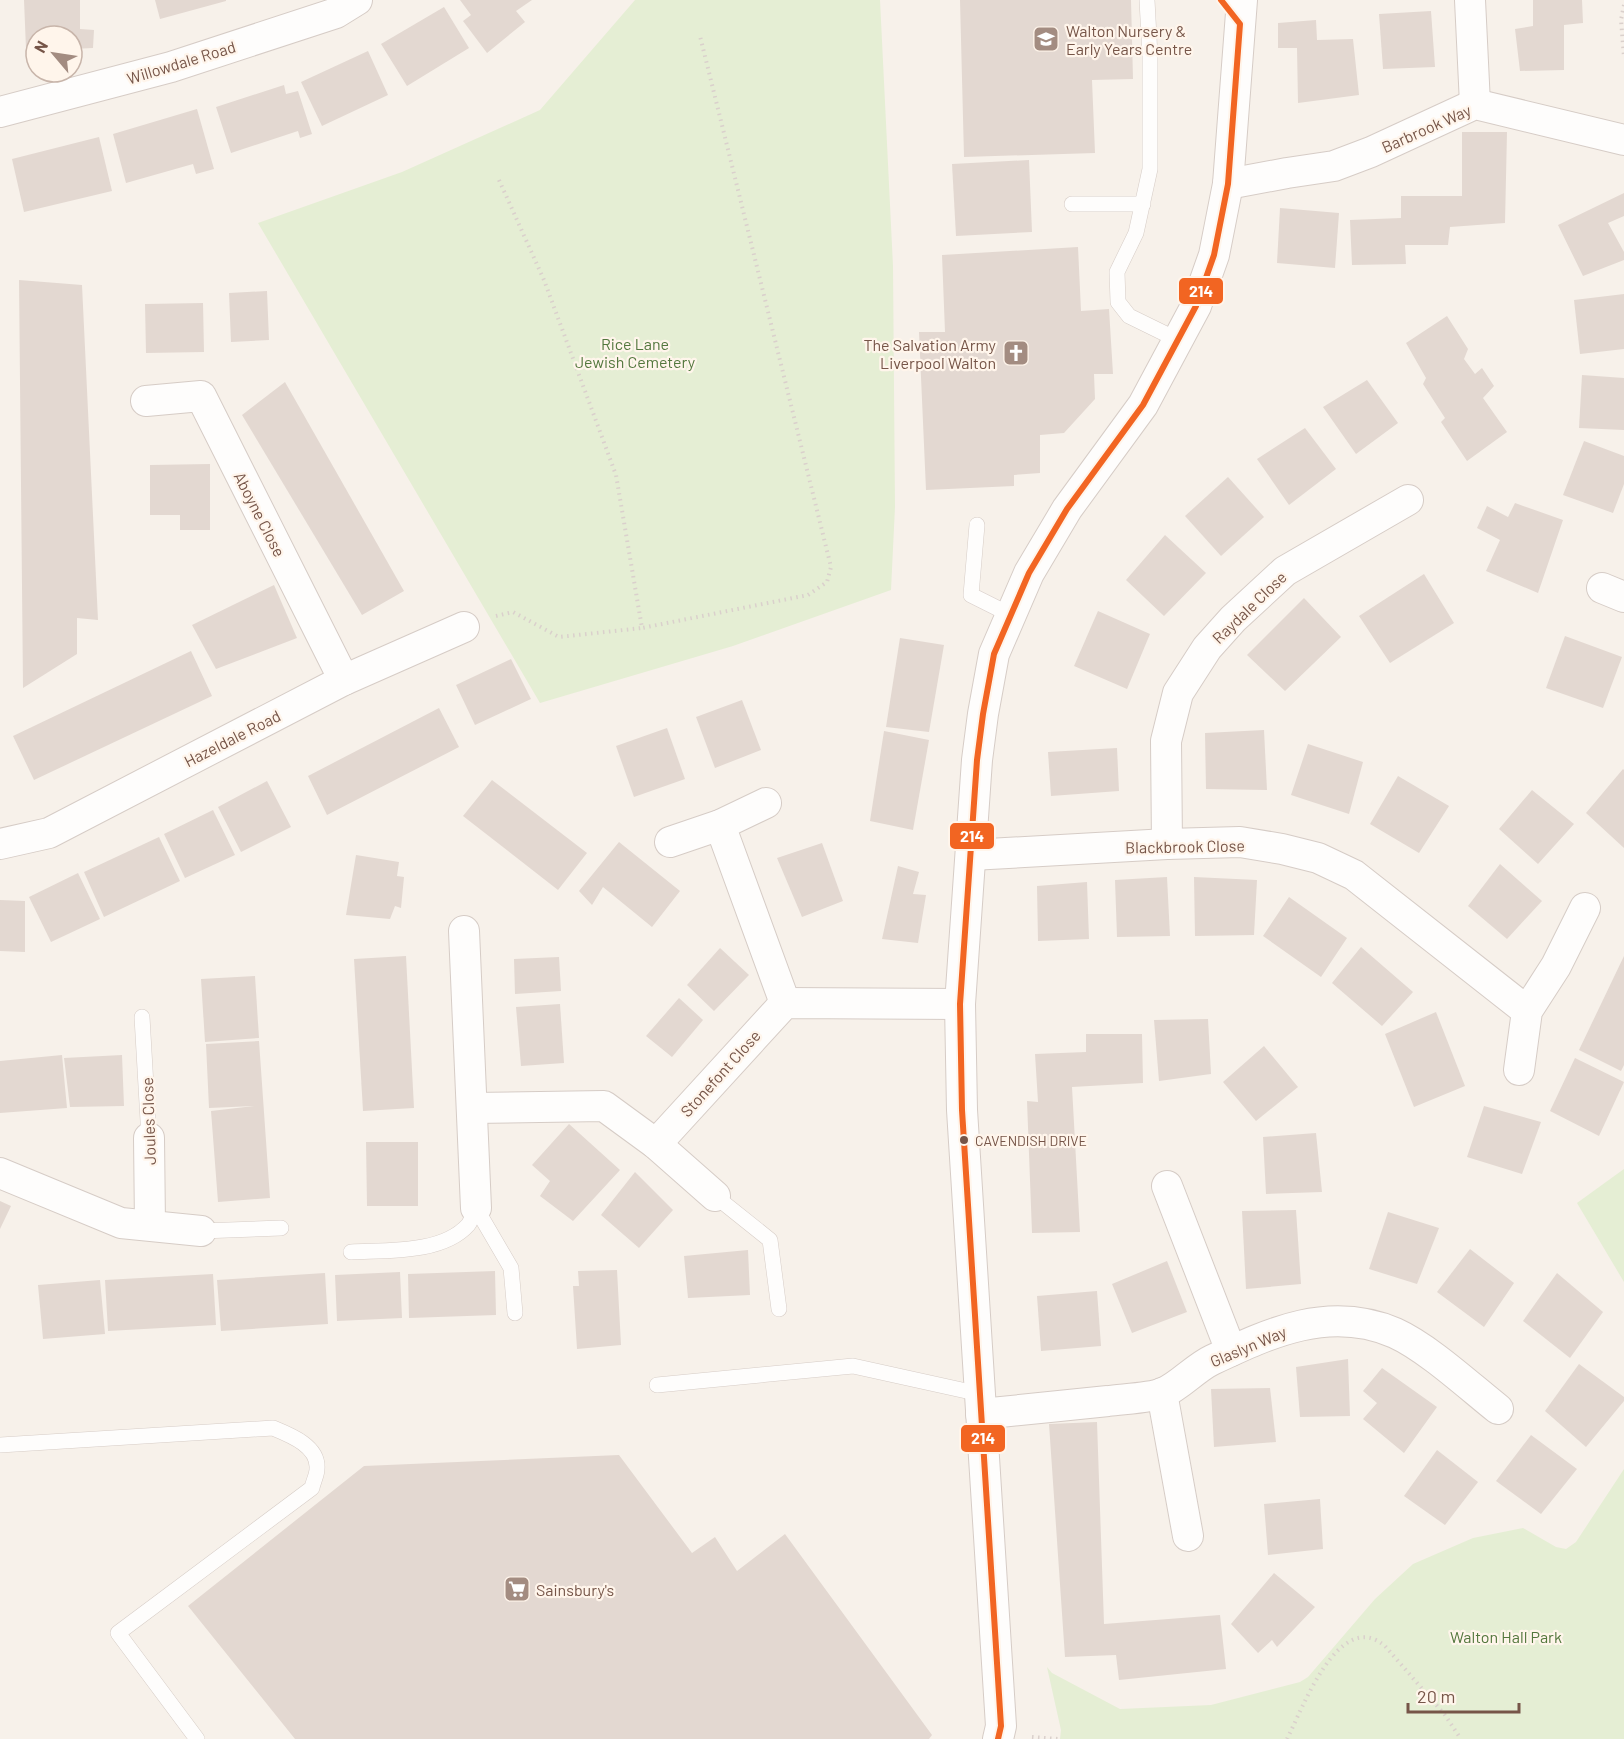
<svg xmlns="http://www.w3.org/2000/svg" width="1624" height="1739" viewBox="0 0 1624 1739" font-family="Barlow,sans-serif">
<rect width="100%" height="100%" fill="#f7f1ea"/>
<g fill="#e5eed4">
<polygon points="635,0 880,0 893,266 895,507 891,590 733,646 540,703 258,223 402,172 540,110"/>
<polygon points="1624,1169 1624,1282 1577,1203"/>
<polygon points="1624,1469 1624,1739 1060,1739 1061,1730 1047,1667 1052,1673 1120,1709 1211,1705 1300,1682 1308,1677 1375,1599 1413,1564 1473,1538 1523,1528 1556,1547 1566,1549 1576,1542"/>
</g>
<g fill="#e3d8d1">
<polygon points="24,0 80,0 80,29 94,30 93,48 72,49 72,36 36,36 36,49 26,49"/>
<polygon points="155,0 226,0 226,1 160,19"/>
<polygon points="460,0 532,0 516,11 525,22 487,53 463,21 471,15"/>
<polygon points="960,0 1131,0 1133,79 1092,80 1095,153 964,157"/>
<polygon points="1533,0 1582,0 1583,23 1564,25 1564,70 1520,71 1515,29 1533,26"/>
<polygon points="444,7 469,48 407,86 381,44"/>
<polygon points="1431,11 1435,67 1383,69 1379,14"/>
<polygon points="1316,20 1317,40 1353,39 1359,95 1298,103 1297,48 1278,48 1278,23"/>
<polygon points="368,51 388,95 322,126 301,82"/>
<polygon points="284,85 286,94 298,91 312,134 300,138 298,131 231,153 216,107"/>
<polygon points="197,109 214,169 196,174 193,164 126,183 113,134"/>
<polygon points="1462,132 1507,132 1505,223 1450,227 1448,245 1405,245 1406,264 1352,265 1350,220 1401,218 1401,196 1462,196"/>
<polygon points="99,137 112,191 24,212 12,159"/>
<polygon points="1029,160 1032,232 956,236 952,164"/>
<polygon points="1624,193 1624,216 1608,223 1624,252 1624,260 1583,276 1558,225"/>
<polygon points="1280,208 1339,213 1335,268 1277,263"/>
<polygon points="1078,247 1081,311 1109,309 1113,374 1094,374 1095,399 1064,433 1040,435 1040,473 1014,475 1014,486 926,490 919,332 945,332 942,255"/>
<polygon points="19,280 82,285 98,620 77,618 77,654 23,688"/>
<polygon points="267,291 269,340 231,342 229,293"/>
<polygon points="1624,294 1624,349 1580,354 1574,300"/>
<polygon points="203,303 204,352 146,353 145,304"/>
<polygon points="1447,316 1468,349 1464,359 1475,374 1482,368 1494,386 1483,398 1507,432 1467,461 1441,422 1445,418 1423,384 1426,378 1406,343"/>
<polygon points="1582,375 1624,378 1624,430 1579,428"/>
<polygon points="1367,380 1398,423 1356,454 1323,407"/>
<polygon points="285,382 404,591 362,615 242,415"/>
<polygon points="1305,428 1336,469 1289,505 1257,459"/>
<polygon points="1584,441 1624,456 1624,484 1613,513 1563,495"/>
<polygon points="210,464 210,530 180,530 180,515 150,515 150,465"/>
<polygon points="1228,477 1264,517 1221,556 1185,516"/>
<polygon points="1515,503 1563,520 1538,593 1486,571 1500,540 1477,528 1487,506 1508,517"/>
<polygon points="1165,535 1206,573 1164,616 1126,580"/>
<polygon points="1424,574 1454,623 1390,663 1359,616"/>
<polygon points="274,585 297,638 216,669 192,625"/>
<polygon points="1304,598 1341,637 1285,691 1247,655"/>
<polygon points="1098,611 1150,634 1127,689 1074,666"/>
<polygon points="1565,636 1622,657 1603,708 1546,688"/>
<polygon points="900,638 944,645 929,732 886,727"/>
<polygon points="191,651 212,696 34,780 13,736"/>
<polygon points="511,659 531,699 475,725 456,685"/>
<polygon points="742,700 761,750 715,768 696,717"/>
<polygon points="439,708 459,747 327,815 308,776"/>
<polygon points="667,728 685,779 634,797 616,746"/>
<polygon points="1264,730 1267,790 1206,789 1205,733"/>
<polygon points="884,731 929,740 913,830 870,821"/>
<polygon points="1308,744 1363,762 1349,814 1291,795"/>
<polygon points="1117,748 1119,791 1051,796 1048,752"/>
<polygon points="1623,769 1624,770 1624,848 1586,813"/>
<polygon points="1398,776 1449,806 1419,853 1370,824"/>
<polygon points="492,780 587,853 558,890 463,816"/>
<polygon points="267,781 291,827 241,852 218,807"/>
<polygon points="1532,790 1574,824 1538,864 1499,829"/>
<polygon points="213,810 235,855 185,878 164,834"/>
<polygon points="159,837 180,881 104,917 84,872"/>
<polygon points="619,842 680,891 652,927 603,887 592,905 579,891"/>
<polygon points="822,843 843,901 802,917 777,858"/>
<polygon points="356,855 399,862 397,876 404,877 401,908 395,906 390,919 346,915"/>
<polygon points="1500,864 1542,901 1507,939 1468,906"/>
<polygon points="898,866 919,872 913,894 926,895 918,943 882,939"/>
<polygon points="78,873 100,919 51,942 29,897"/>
<polygon points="1167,877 1170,936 1117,937 1115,880"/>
<polygon points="1194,877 1257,880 1254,935 1195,936"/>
<polygon points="1087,882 1089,939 1038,941 1037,886"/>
<polygon points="1289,897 1347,938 1321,977 1263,936"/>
<polygon points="0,900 25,901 25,952 0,951"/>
<polygon points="1361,947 1413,992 1382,1026 1332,983"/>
<polygon points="720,948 749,975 714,1011 687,985"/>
<polygon points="406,956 414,1108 363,1111 354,959"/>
<polygon points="1624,956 1624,1065 1621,1071 1579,1050"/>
<polygon points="559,957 561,991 515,994 514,959"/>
<polygon points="255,976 259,1038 205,1042 201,979"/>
<polygon points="679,998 703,1020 672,1057 646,1036"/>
<polygon points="560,1004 564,1063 521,1066 516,1007"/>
<polygon points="1436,1012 1465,1086 1414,1107 1385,1034"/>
<polygon points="1208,1019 1211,1074 1159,1081 1154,1020"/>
<polygon points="1086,1034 1142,1034 1143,1083 1072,1087 1080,1232 1032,1233 1027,1101 1038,1102 1035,1054 1086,1052"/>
<polygon points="259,1041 270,1198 218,1202 211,1111 254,1106 209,1108 206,1044"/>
<polygon points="1264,1046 1298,1087 1256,1121 1223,1082"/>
<polygon points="62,1055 67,1108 0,1113 0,1061"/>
<polygon points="122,1055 124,1106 70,1107 64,1058"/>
<polygon points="1575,1058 1624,1082 1599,1136 1550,1111"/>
<polygon points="1484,1106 1541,1122 1522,1174 1467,1157"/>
<polygon points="569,1124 620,1170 573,1221 540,1196 550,1181 532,1165"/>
<polygon points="1316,1133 1322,1192 1266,1194 1263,1137"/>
<polygon points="366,1142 418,1142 418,1206 367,1206"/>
<polygon points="635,1172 673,1210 639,1248 601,1215"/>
<polygon points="0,1201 11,1206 0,1229"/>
<polygon points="1296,1210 1301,1284 1246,1289 1242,1211"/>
<polygon points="1388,1212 1439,1228 1417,1284 1369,1269"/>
<polygon points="1470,1249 1514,1283 1484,1327 1437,1292"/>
<polygon points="748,1250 750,1295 688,1298 684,1256"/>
<polygon points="1167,1261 1187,1312 1132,1333 1112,1284"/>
<polygon points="617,1270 621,1345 577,1349 573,1286 579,1286 578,1271"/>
<polygon points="495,1271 496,1315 409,1318 408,1274"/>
<polygon points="400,1272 402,1318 337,1321 335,1275"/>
<polygon points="325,1273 328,1324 221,1331 217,1280"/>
<polygon points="1557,1273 1603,1312 1570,1358 1523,1321"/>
<polygon points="213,1274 216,1325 108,1331 105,1280"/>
<polygon points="100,1280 105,1334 43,1339 38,1285"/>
<polygon points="1097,1291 1101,1346 1041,1351 1037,1296"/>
<polygon points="1348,1359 1350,1416 1300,1417 1296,1367"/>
<polygon points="1579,1364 1624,1397 1624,1401 1586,1447 1545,1411"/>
<polygon points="1382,1368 1437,1407 1404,1453 1363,1419 1377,1403 1363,1391"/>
<polygon points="1270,1388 1276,1442 1214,1447 1211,1389"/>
<polygon points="1097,1422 1104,1624 1220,1615 1226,1669 1119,1680 1116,1655 1065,1657 1049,1424"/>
<polygon points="1531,1435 1577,1469 1541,1514 1496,1481"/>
<polygon points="1437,1450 1478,1482 1445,1525 1404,1496"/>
<polygon points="619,1455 692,1553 715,1537 737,1571 785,1534 932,1735 929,1739 295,1739 188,1606 364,1466"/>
<polygon points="1320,1499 1323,1549 1268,1555 1264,1504"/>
<polygon points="1274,1573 1315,1607 1277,1647 1272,1640 1258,1653 1231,1624"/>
</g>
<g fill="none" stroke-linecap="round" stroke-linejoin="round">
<g stroke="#d6ccc6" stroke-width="16">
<g id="service">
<polyline points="1147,0 1150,56 1150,169 1136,233 1117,272 1118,302 1129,316 1178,340"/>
<polyline points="1072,204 1143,204"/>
<polyline points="977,525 971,595 1011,615"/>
<polyline points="142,1017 149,1138"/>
<polyline points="715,1196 770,1240 779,1309"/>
<polyline points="476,1208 511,1268 515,1313"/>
<polyline points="201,1231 281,1228"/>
<path d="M351,1252c35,-2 91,2 117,-27 3,-4 6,-12 8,-17"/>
<polyline points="657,1385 853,1366 980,1394"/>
<path d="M0,1445l273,-17c17,7 46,18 44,41 0,6 -4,13 -5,19l-194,145 79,106"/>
</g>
</g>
<g stroke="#d6ccc6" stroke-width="32">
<g id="minor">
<polyline points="1470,0 1475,104"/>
<polyline points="0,112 171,67 336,13 357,0"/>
<polyline points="1228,184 1287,173 1334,166 1371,152 1475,104 1624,140"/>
<polyline points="146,401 201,396 344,680"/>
<polyline points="1602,588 1624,597"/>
<polyline points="720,825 785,1003"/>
<polyline points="670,842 720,825 766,803"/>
<polyline points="0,844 49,833 344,680 464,627"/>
<polyline points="1167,844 1166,741 1178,693 1207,648 1233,619 1285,571 1408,500"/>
<polyline points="971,855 1167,844 1240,842 1282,849 1318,858 1354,875 1527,1011"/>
<polyline points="464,931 476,1208"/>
<polyline points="1519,1070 1527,1011 1556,966 1585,908"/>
<polyline points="472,1108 604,1106 656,1144 715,1196"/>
<polyline points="149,1138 150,1225"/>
<polyline points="656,1144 785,1003 960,1004"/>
<polyline points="0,1173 121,1223 201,1231"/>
<polyline points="1167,1186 1231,1351"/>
<polyline points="1162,1393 1188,1536"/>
<path d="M981,1414c42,-4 85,-9 127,-13 14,-2 43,-3 55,-8 17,-7 32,-25 49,-33 59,-28 118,-55 183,-27 33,15 74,53 103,76"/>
<polyline points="998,1739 1001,1726 962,1110 960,1004 977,760 983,714 994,654 1029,573 1067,509 1143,405 1196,306 1214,255 1228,184 1242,0"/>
</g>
</g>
<g stroke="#dad0cc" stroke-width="4" stroke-dasharray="1.5 4.5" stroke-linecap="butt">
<polyline points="1624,5 1621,20 1624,57"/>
<polyline points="499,180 544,280 616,475 642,628 808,595 827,582 831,567 700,36"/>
<polyline points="496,616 513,612 559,637 642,628"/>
<polyline points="1032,1737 1058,1739"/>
<path d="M1287,1739c15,-29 52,-132 98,-93l60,69 16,24"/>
</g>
<use href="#service" stroke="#fefdfc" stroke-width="15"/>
<use href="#minor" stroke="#fefdfc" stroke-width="30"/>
<g stroke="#fff5eb" stroke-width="10">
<polyline id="bus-1" points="998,1739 1001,1726 962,1110 960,1004 977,760 983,714 994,654 1029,573 1067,509 1143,405 1196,306 1214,255 1228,184 1240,24 1221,0"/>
</g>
<use href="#bus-1" stroke="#f26522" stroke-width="6"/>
</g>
<defs>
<g id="school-square" transform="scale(1.35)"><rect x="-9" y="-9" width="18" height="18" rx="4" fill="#a38c81" stroke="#fff5eb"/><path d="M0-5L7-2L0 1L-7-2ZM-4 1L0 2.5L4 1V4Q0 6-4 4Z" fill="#fff"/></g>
<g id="church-square" transform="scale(1.35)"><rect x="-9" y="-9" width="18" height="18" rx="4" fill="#a38c81" stroke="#fff5eb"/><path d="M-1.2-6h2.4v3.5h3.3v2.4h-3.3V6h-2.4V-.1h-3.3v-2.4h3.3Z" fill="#fff"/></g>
<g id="supermarket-square" transform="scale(1.35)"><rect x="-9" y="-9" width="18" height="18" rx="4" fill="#a38c81" stroke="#fff5eb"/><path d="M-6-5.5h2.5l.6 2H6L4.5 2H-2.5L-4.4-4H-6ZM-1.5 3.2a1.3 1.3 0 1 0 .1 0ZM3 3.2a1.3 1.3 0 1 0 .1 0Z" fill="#fff"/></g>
</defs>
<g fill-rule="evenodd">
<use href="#school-square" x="1046" y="39"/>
<use href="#church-square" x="1016" y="353"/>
<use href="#supermarket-square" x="517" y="1589"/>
</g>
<circle fill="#765548" stroke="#fff5eb" stroke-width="2" cx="964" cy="1140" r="5"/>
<g text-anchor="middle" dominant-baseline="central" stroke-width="4.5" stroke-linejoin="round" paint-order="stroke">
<g font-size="14" fill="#765548" stroke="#fff5eb" text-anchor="start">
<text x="975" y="1140">CAVENDISH DRIVE</text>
</g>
<g font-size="16" fill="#765548" stroke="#fff5eb" text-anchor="start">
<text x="1066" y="30">Walton Nursery &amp;<tspan x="1066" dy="18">Early Years Centre</tspan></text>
<text x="996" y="344" text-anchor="end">The Salvation Army<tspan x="996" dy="18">Liverpool Walton</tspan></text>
<text x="536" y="1589">Sainsbury's</text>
</g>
<g font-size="16" fill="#765548" stroke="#fff5eb">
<text transform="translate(181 62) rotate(-17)">Willowdale Road</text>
<text transform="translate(1426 128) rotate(-24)">Barbrook Way</text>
<text transform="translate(260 514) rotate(63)">Aboyne Close</text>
<text transform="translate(1249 607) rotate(-44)">Raydale Close</text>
<text transform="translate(232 738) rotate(-27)">Hazeldale Road</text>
<text transform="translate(1185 846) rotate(-1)">Blackbrook Close</text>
<text transform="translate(720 1073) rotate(-48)">Stonefont Close</text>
<text transform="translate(148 1121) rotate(-92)">Joules Close</text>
<text transform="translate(1248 1346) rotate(-23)">Glaslyn Way</text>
</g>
<g font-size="16" fill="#53773d" stroke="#fff5eb">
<text x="635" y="343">Rice Lane<tspan x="635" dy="18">Jewish Cemetery</tspan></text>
<text x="1506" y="1636">Walton Hall Park</text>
</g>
</g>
<g stroke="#fff5eb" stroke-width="2">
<rect x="1178" y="277" width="46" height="28" rx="6" fill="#f26522"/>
<rect x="949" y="822" width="46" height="28" rx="6" fill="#f26522"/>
<rect x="960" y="1424" width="46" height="29" rx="6" fill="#f26522"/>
</g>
<g font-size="16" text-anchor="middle" font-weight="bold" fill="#fff">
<text x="1201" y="297">214</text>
<text x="972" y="842">214</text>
<text x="983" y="1444">214</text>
</g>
<g transform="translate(54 54) rotate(299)"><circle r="28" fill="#fff5eb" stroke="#c8b5aa" stroke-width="1.5"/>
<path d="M0-4.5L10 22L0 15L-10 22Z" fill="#a38c81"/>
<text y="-9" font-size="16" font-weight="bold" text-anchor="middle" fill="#765548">N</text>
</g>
<path d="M1408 1703v9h111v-9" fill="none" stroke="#765548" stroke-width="3"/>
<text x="1417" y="1703" font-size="18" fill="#765548" stroke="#fff5eb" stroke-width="4.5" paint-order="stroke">20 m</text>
</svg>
